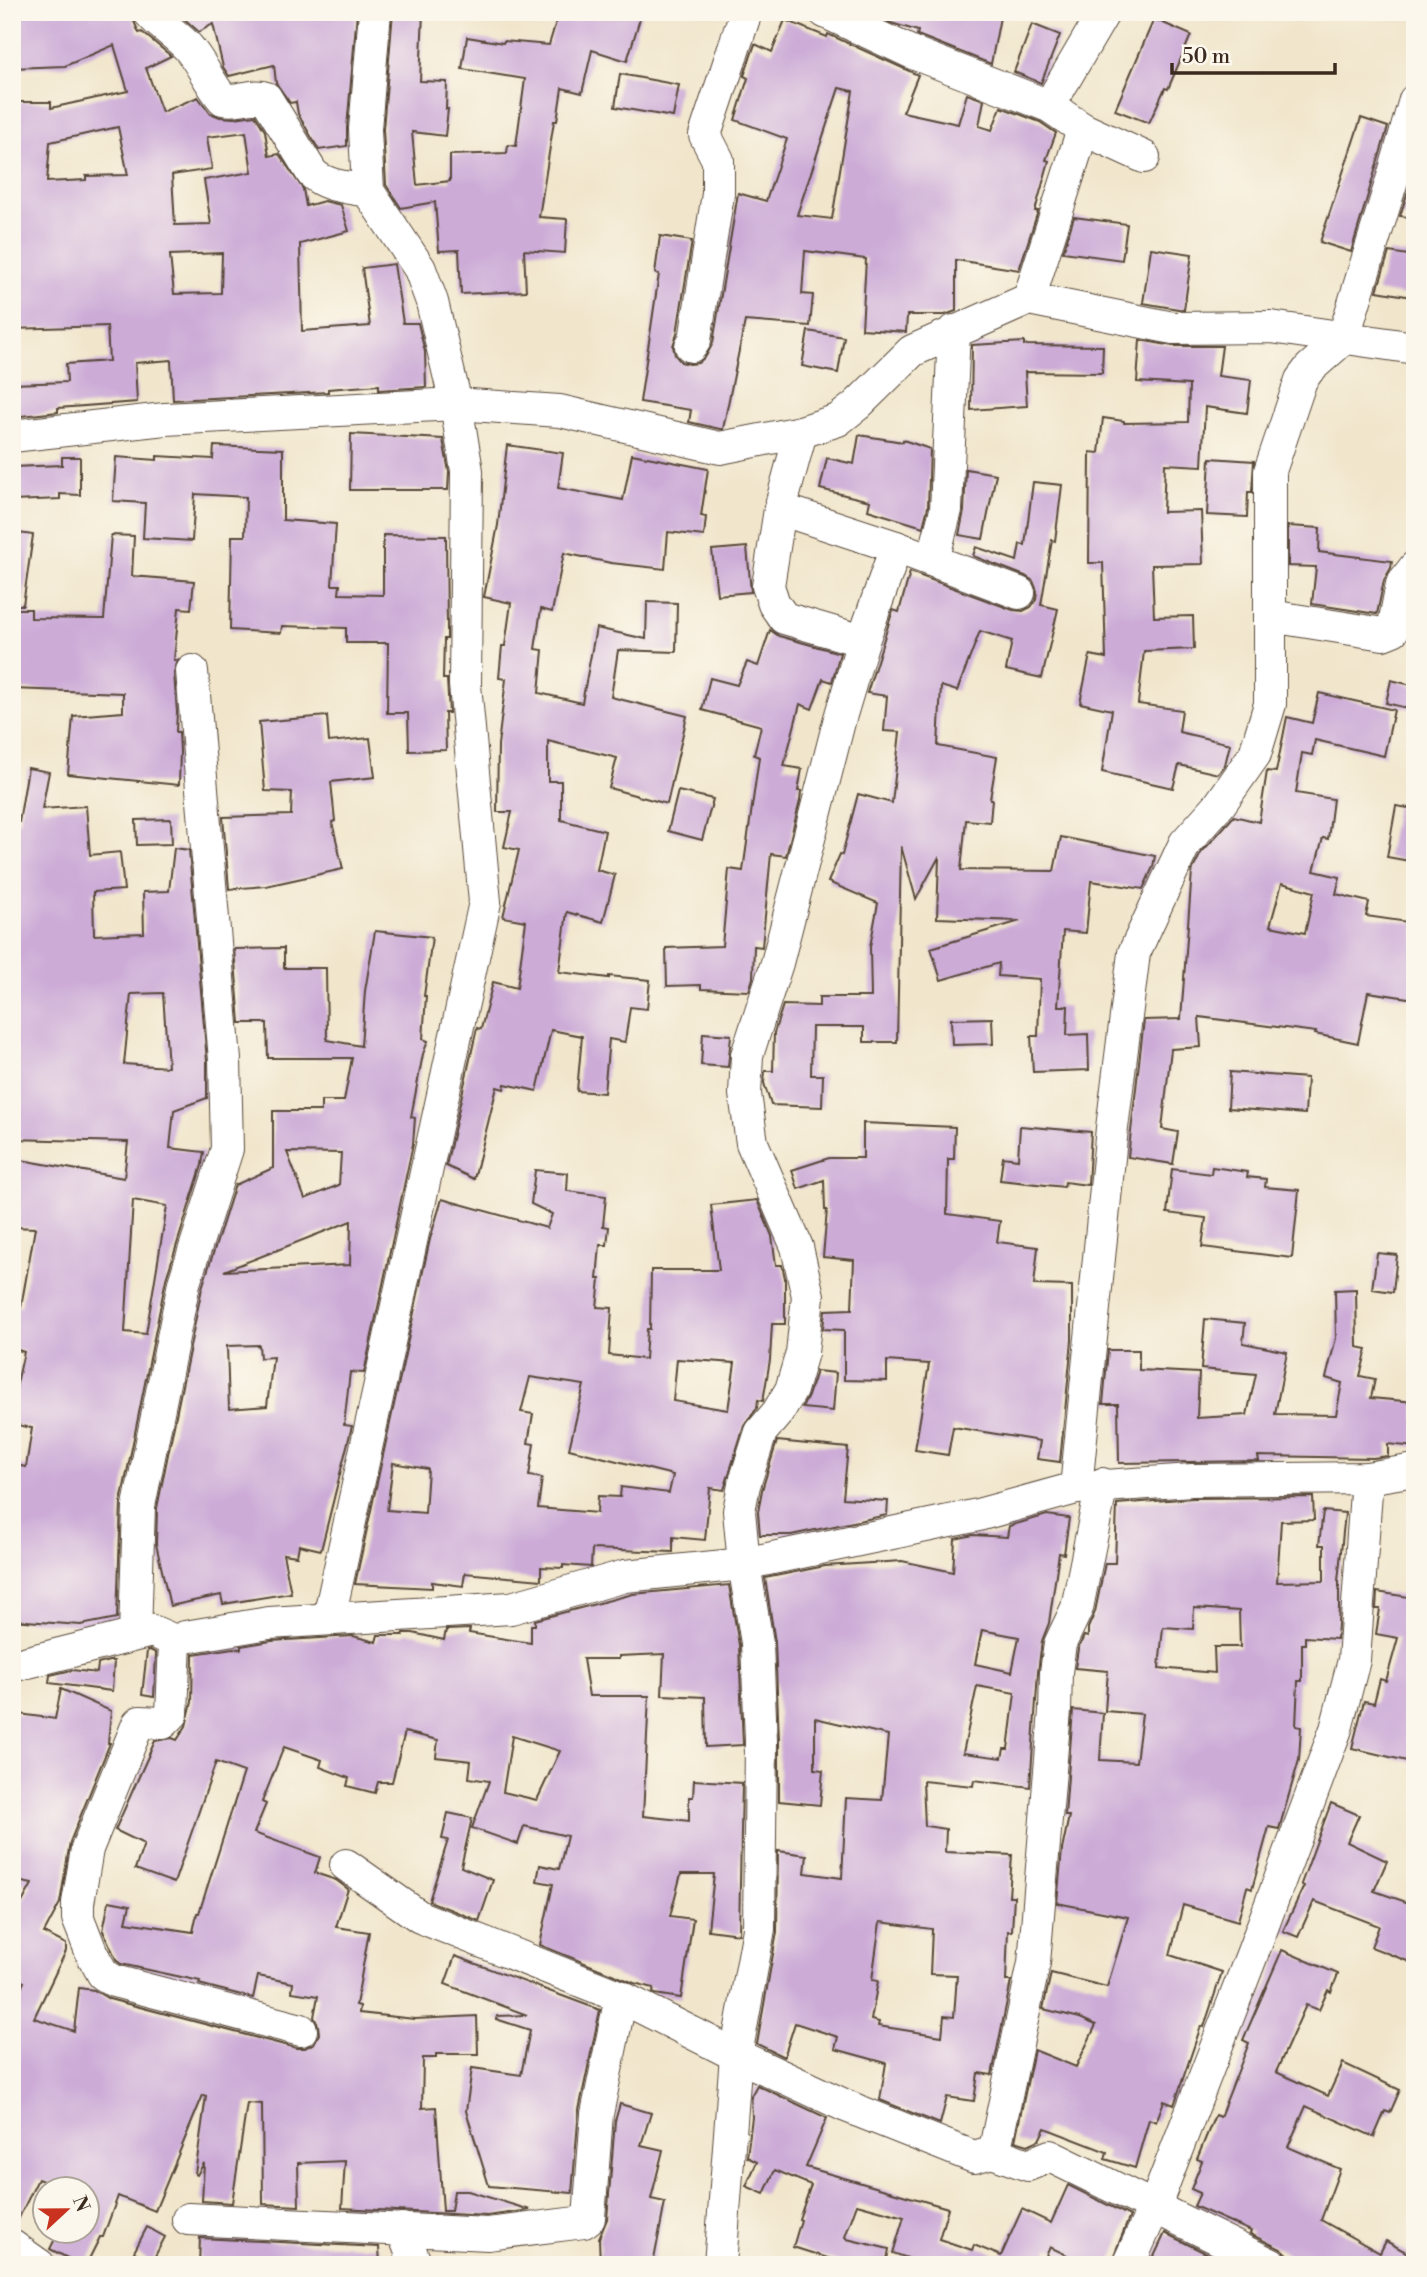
<svg xmlns="http://www.w3.org/2000/svg" width="1427" height="2277" viewBox="0 0 1427 2277" font-family="'Libre Bodoni',serif">
<rect width="100%" height="100%" fill="#fbf7ec"/>
<filter id="ink" filterUnits="userSpaceOnUse"><feTurbulence type="fractalNoise" baseFrequency=".0143" numOctaves="2"/><feDisplacementMap in="SourceGraphic" scale="14" xChannelSelector="R" yChannelSelector="G"/><feConvolveMatrix kernelMatrix="1 2 1 2 8 2 1 2 1" color-interpolation-filters="sRGB"/></filter>
<filter id="wash" filterUnits="userSpaceOnUse"><feTurbulence type="fractalNoise" baseFrequency=".00686" numOctaves="4" result="noise"/><feDisplacementMap in="SourceGraphic" scale="28" xChannelSelector="R" yChannelSelector="G"/><feGaussianBlur stdDeviation="1.57" result="paint"/><feColorMatrix in="noise" values="0 0 0 0 0 0 0 0 0 0 0 0 0 0 0 0 0 1.4 0 .05"/><feComposite in="paint" operator="in"/></filter>
<g filter="url(#wash)">
<rect width="100%" height="100%" fill="#f1e6cc"/>
<g id="blocks">
<g fill="#ccabd7" fill-rule="evenodd">
<path d="M12,12h118l9,21 3,-1 29,24 -25,12 16,44 36,-15 12,16 10,4 14,1 21,-3 10,16 4,25 10,-2 24,35 3,17 18,-5 17,4 8,26 -49,13 2,87 68,-5 -8,-58 32,-4 9,59h15l7,29 1,35 -47,3v-5l-51,4v3l-155,8 -2,-40 -36,3 2,39 -79,6v4l-46,5v-33l55,-2 -1,-18 43,-3 -2,-35 -95,3v-227h39v6l77,-17 -14,-46 -49,21 -53,2zM118,127l10,48 -42,1v4l-39,2 3,-40zM246,132l6,40 -48,8 7,44 -36,1 -3,-50 40,-6 -5,-32zM222,253l-1,40 -47,1 -4,-39z"/>
<polygon points="186,12 357,12 347,128 347,146 319,150 298,114 296,102 290,103 276,83 274,65 229,76 223,67 213,24 199,32 180,15"/>
<polygon points="393,12 423,12 420,81 447,82 446,109 448,109 445,136 412,132 417,185 450,181 450,155 507,153 508,145 516,146 525,79 462,69 467,37 503,43 504,41 549,45 559,12 642,12 627,61 592,50 582,93 562,88 557,121 554,121 539,217 567,219 565,253 524,250 526,291 461,294 459,250 439,251 435,202 401,208 386,185 383,129"/>
<polygon points="871,12 1001,12 991,64 920,36 917,35 918,31 891,23"/>
<polygon points="1154,19 1191,35 1168,89 1165,88 1149,123 1115,110"/>
<path d="M785,20l42,17 1,-3 90,41 -15,37 55,12 9,-30 17,6 -5,26 13,4 9,-23 39,15 16,11 -10,27 3,1 -14,50h3l-19,59 -63,-10v51l-11,4h-38l-1,17 -44,-3 4,-70 -61,-8 -3,43 11,1 -3,31 -65,-5 -22,108h-3l-31,-7 2,-12 -51,-8 19,-128 -4,-1 5,-37 32,5 -15,92 -4,13 2,9 6,7 9,2 8,-1 8,-7 7,-13 25,-150 28,8 21,-62 -52,-19 13,-42 -4,-2 11,-32 17,8zM839,88l14,3 -21,128 -35,-4z"/>
<polygon points="1032,24 1060,35 1041,83 1014,72"/>
<polygon points="620,74 679,85 673,117 615,107"/>
<polygon points="1361,118 1388,127 1351,252 1320,242"/>
<polygon points="1411,182 1415,183 1415,218 1400,216"/>
<polygon points="1074,217 1127,224 1122,260 1063,252"/>
<polygon points="1151,248 1192,254 1184,310 1143,303"/>
<polygon points="1389,252 1415,256 1412,297 1377,291"/>
<polygon points="808,331 844,337 838,373 802,366"/>
<polygon points="1140,340 1173,346 1222,346 1218,376 1251,380 1247,413 1205,407 1202,466 1165,464 1163,512 1201,511 1203,564 1152,565 1154,617 1193,616 1194,649 1144,651 1138,704 1182,710 1179,732 1230,744 1225,765 1218,774 1179,765 1173,788 1102,772 1112,710 1080,703 1090,655 1106,658 1103,563 1089,563 1090,452 1099,453 1103,418 1124,421 1124,423 1188,422 1189,385 1137,382"/>
<polygon points="1024,342 1024,345 1103,346 1102,373 1025,372 1027,406 971,410 972,345"/>
<polygon points="351,434 443,439 449,472 448,490 350,490"/>
<polygon points="859,435 903,442 903,440 930,449 928,507 923,527 868,510 870,501 820,489 827,458 854,464"/>
<polygon points="507,445 563,453 558,488 623,500 632,454 708,469 701,516 706,517 704,536 668,532 665,569 611,563 564,553 552,612 541,609 535,649 543,650 539,693 582,703 596,628 646,639 647,602 677,603 676,652 618,650 611,697 687,716 667,804 609,788 617,758 548,741 548,781 561,781 561,820 605,831 597,870 615,875 603,922 567,912 559,972 609,978 609,976 650,980 647,1009 630,1007 625,1042 609,1039 604,1093 577,1091 582,1036 551,1030 537,1091 505,1084 504,1089 497,1087 474,1179 446,1166 477,1028 481,1029 493,982 517,988 526,921 503,917 519,850 504,847 512,812 497,812 498,745 506,679 499,678 502,646 505,646 511,603 484,597 498,525"/>
<polygon points="214,446 283,449 283,520 336,524 332,585 340,585 339,594 383,595 383,535 446,536 447,628 447,639 444,639 443,679 447,679 449,713 445,713 446,750 409,751 408,713 387,713 388,643 346,643 346,628 282,626 281,633 230,630 232,536 245,536 246,497 195,494 192,541 143,538 145,503 113,501 116,457 157,460 157,456 213,459"/>
<polygon points="62,457 80,457 80,495 60,494 60,499 12,501 12,467 62,465"/>
<polygon points="1210,458 1254,461 1252,492 1248,492 1247,517 1207,515"/>
<polygon points="966,469 996,474 983,539 959,535 964,511"/>
<polygon points="1033,482 1062,485 1055,541 1052,540 1041,605 1058,609 1042,678 1006,670 1012,641 980,631 957,691 941,686 938,746 997,757 990,799 992,799 990,822 966,820 961,870 1054,871 1061,837 1155,856 1153,867 1143,889 1091,881 1086,933 1063,931 1058,1006 1068,1006 1067,1035 1088,1034 1089,1070 1033,1072 1031,1036 1038,1036 1040,979 998,976 999,963 941,980 931,948 1020,921 937,918 939,857 916,899 901,846 897,1042 864,1042 864,1027 812,1027 811,1075 823,1075 822,1107 771,1105 764,1083 765,1071 773,1071 774,1033 783,1005 819,1006 819,997 871,997 870,947 878,903 828,882 840,854 842,855 858,794 892,803 900,732 884,731 887,696 867,693 893,610 899,612 910,572 1013,610 1023,611 1031,607 1036,600 1037,591 1033,581 1025,576 973,556 976,547 1017,561 1020,544 1025,545"/>
<polygon points="1288,526 1320,528 1319,552 1392,561 1391,568 1384,580 1377,614 1312,604 1316,567 1288,566"/>
<polygon points="12,532 33,535 23,605 12,605"/>
<polygon points="111,535 134,536 132,576 194,581 191,609 179,608 174,660 178,660 174,673 177,712 176,732 179,732 180,752 179,785 68,774 73,716 123,712 123,693 12,689 12,609 31,609 31,618 104,619"/>
<polygon points="747,547 751,592 717,595 712,550"/>
<polygon points="770,630 779,636 840,653 832,682 823,679 812,709 800,704 784,766 802,769 798,791 801,791 800,801 786,856 771,854 762,947 754,946 753,978 749,991 701,989 701,985 667,986 666,948 722,946 729,869 743,871 759,757 754,755 761,726 702,710 710,678 737,685 747,662 758,666"/>
<polygon points="1391,680 1415,686 1415,710 1386,703"/>
<path d="M1319,693l75,17 -10,46 -69,-16 -3,15 -10,-2 -6,40 37,6 -5,40 -5,-1 -9,33 26,6 -4,17 33,8 -3,14 49,7v76l-47,-7 -10,51 -43,-9 1,-2 -117,-15 2,30 -30,2 -9,80 16,3 -5,32 -45,-7 16,-137 37,-1 11,-148 9,-18 33,-37 25,6 8,-51 9,1 11,-55 25,6zM1282,883l32,9 -9,41 -35,-7z"/>
<polygon points="327,716 329,742 370,738 375,777 331,782 335,821 332,822 343,869 266,886 229,889 223,817 291,815 292,792 265,791 259,722"/>
<path d="M28,768l21,4 -7,37 44,-3 4,49 30,-3 4,38 -31,2 1,43 50,-2 -1,-41 26,-1 5,-43 15,2 18,211v37l-33,12 -4,38 34,4 -2,13 -36,114 -45,223 -4,116 -36,7 -69,-5v-135l3,-20 11,2 6,-39 -20,-4v-18l12,-54 -12,-4v-43l9,2 14,-79 -23,-1v-33h3l6,-34 103,18 4,-36 -116,-3v-317h7zM163,993l5,74 -44,-3 7,-70zM133,1200l34,6 -21,128 -21,-2z"/>
<polygon points="678,791 713,799 702,840 668,831"/>
<polygon points="1396,806 1415,809 1415,862 1387,857"/>
<polygon points="171,819 172,844 137,845 136,820"/>
<path d="M375,931l57,6 -8,59h2l-3,43 5,2 -5,13 -12,63 4,1 -2,26 -49,229 -14,-1 -6,53 8,1 -31,124 -22,-5 -2,11 -14,-2 8,39 -68,11 -2,-9 -51,11 -14,-62 1,-36 45,-220 33,-103 38,-17v-57h48v-10h23l8,-43h-84l-1,-35h-27l-6,-74 50,-1v20h42l1,72 34,6 4,-55zM287,1152l54,1 -2,32 -34,14zM351,1221l-1,44 -126,6zM259,1345l1,13 13,-1 -6,49 -38,3 -2,-63z"/>
<polygon points="992,1018 993,1044 952,1045 951,1019"/>
<polygon points="703,1033 731,1035 728,1067 701,1065"/>
<polygon points="1230,1072 1307,1078 1305,1114 1228,1108"/>
<polygon points="863,1123 955,1127 954,1159 948,1159 947,1214 1000,1221 997,1242 1038,1247 1034,1285 1072,1286 1072,1340 1060,1462 1037,1459 1040,1441 953,1427 948,1455 915,1450 929,1364 887,1361 887,1381 844,1380 844,1330 823,1329 825,1310 852,1309 854,1260 823,1257 827,1210 825,1210 824,1180 798,1189 792,1170 829,1158 863,1158"/>
<polygon points="1020,1126 1091,1132 1088,1185 1065,1182 1064,1187 1000,1180 1003,1157 1018,1159"/>
<polygon points="1212,1167 1248,1172 1247,1177 1266,1179 1265,1187 1299,1190 1292,1258 1202,1247 1206,1218 1167,1213 1172,1169 1211,1174"/>
<path d="M535,1170l33,3 -1,18 39,5 -3,30 6,1 -2,18h-7l-3,34h3l-3,28 15,1 -3,47 36,4 2,-30h3l1,-59h68l-8,-65 46,-5 15,36 4,29h6l3,13v46h-13l-2,36 -7,41 -5,-1 -1,8 -13,18 -20,64 -14,-2 -5,52 -32,-3v15l-81,-3 -1,18 -28,-2v3l-22,-1v13l-76,-7 -2,13 -31,-4v6l-77,-4 75,-345 12,-40 105,29 5,-14 -21,-10zM677,1359l58,4 -7,47 -55,-9zM530,1377l54,8 -15,64 104,26 -4,18 -48,-6 -1,10 -22,-1 -1,17 -59,-5 4,-30 -13,-2 5,-32 -6,-1 5,-29 -12,-2zM393,1463l35,6 -3,44 -38,-3z"/>
<polygon points="1377,1253 1397,1255 1393,1292 1372,1289"/>
<polygon points="1356,1289 1357,1347 1367,1349 1360,1376 1375,1379 1371,1398 1415,1402 1415,1447 1388,1444 1388,1456 1373,1458 1258,1456 1259,1461 1119,1463 1118,1404 1103,1404 1108,1350 1139,1350 1139,1370 1199,1373 1197,1418 1247,1415 1256,1374 1201,1369 1205,1319 1245,1323 1243,1343 1287,1352 1275,1414 1336,1415 1342,1383 1326,1378 1336,1338 1335,1290"/>
<polygon points="816,1371 836,1373 833,1411 802,1408 808,1396"/>
<polygon points="777,1441 848,1448 843,1498 888,1501 887,1515 791,1535 760,1535 758,1512 762,1490"/>
<path d="M1313,1497l1,23 -33,1 -4,61 47,-1v-36h-5l4,-34 22,2 -7,68h1v26l-2,32 -32,-2v7h-3v37h-4l-2,45 5,1 -2,33 -20,69 -10,-2 -17,62 -5,-2 -9,34 -55,-16 -13,50 52,17 -18,55 -3,-1 -27,79 -10,-4 -8,21 -7,-3 -14,49 -30,-9 2,-7 -62,-24 -6,12 -11,5 -13,-4 19,-91 42,17 20,-42 -16,-7 -37,-9 8,-36 56,14 21,-70 -71,-14 5,-53 7,-34h-4l8,-106 30,3 -3,47 36,2 6,-48 -37,-3 3,-40 -33,-3 3,-19 6,-13 4,1v-9l7,-16 10,-49h10l2,-59 76,-6zM1194,1608l45,3 1,36h-26l1,26 -56,-5 4,-41 30,2z"/>
<path d="M1047,1515l22,3 -5,36 -5,-1 -10,70 -7,18 -4,31 -8,115 -56,-7 -1,6 -50,-5 2,45 21,3 -1,23 67,3 -3,41h5l-2,35h-4l-2,50h5l-19,94 -14,-2 -4,28 -27,-4 -7,27 -60,-24 6,-37 -51,-14 3,-12 -43,-14 -11,34 -27,-13 20,-112 1,-81 29,4 -2,18 37,5 4,-80 36,2 6,-65 -73,-17v51l8,1 -3,35 -41,-4v-61l-4,-98 -10,-64 60,-12 77,-5 51,11 2,-33 18,-4 34,2 2,-11zM982,1630l37,7 -7,35 -37,-8zM977,1686l38,7 -7,56h-4l-2,9 -39,-5zM880,1922l52,7 -2,45 27,1 -3,42 -10,-1 -2,20 -64,-10 1,-4 -8,-2 7,-39 -6,-1z"/>
<path d="M729,1585l10,60 4,100 -37,2 -1,-50 -43,-2 2,-41 -45,2v3h-36l6,37h60l-6,120 46,5v-24h4l1,-17 48,3 -3,151 -31,-4 6,-56h-33l-11,42 23,3 -12,79 -26,-4 -2,-1 1,-5 -20,-5 -94,-38 13,-61 -16,-3 3,-16 19,4 8,-33 -43,-10 -6,18 -46,-16 17,-47 -20,-3 2,-17 -35,-4 2,-17 -33,-8 -13,50h-14l-3,11 -28,-7 2,-8 -29,-11 2,-7 -38,-13 -22,55 4,2 -12,29 66,24 -5,16 21,7 12,9 -12,38 33,5 -13,73 4,1 -1,7 56,6 62,-3 1,38h-42v4h-13l-1,50 14,-1 7,104h8l3,-20h14l62,19 -43,6 -145,-8 3,-47 -47,2 1,43 -36,-2 -1,-100 -15,-1 -15,100 -30,-2 2,-38 -7,12 -2,-1 11,-78 -3,-1 -48,116 -37,-15 -15,41h-3l-14,28h-5l-31,-16 9,-18h29v-42h-26l-24,-10 -24,49h-2v-221l12,-25 -12,-6v-55l20,-37 -20,-4v-167l43,6 6,-30 50,22 -3,32h2l-40,99 -10,61 -16,30 22,11v7l-32,67 40,13 5,-43 15,2 15,9 187,49h9l9,-5 5,-9 -1,-9 -4,-8 4,-21 -26,-4 1,-9 -35,-7 -5,22 -54,-14 1,-3 -79,-17 -4,-3 -14,-30 6,-30 21,4 -4,17 67,10 4,-19h2l45,-141 -28,-10 -42,121 -39,-14 9,-25 -29,-14 40,-89 17,-3 5,2 9,-14 6,-24 1,-48 40,-6 8,1v-3l30,-5 82,-5 23,6 2,-7h25l1,-2h9l31,7 2,-10 24,-1 -1,4 62,10v-18h4v-5l98,-26zM512,1736l48,15 -23,49 -34,-8z"/>
<polygon points="1377,1592 1415,1598 1415,1763 1352,1748 1364,1701 1374,1703 1380,1679 1386,1681 1398,1638 1376,1634 1380,1609 1376,1609"/>
<polygon points="150,1650 156,1653 154,1697 142,1695 147,1651"/>
<polygon points="109,1661 114,1661 112,1691 49,1683 50,1675 72,1670 97,1673 98,1664"/>
<polygon points="1331,1803 1359,1815 1347,1842 1387,1861 1374,1891 1415,1905 1415,1964 1371,1947 1379,1926 1314,1901 1298,1937 1283,1931 1304,1886 1301,1884"/>
<polygon points="448,1813 472,1818 461,1867 493,1880 479,1921 429,1901 448,1840 442,1839"/>
<polygon points="1282,1950 1338,1974 1331,1992 1328,1990 1319,2010 1306,2005 1276,2072 1328,2096 1343,2063 1400,2090 1390,2113 1385,2111 1374,2137 1306,2106 1288,2147 1340,2169 1321,2220 1380,2253 1386,2241 1415,2257 1415,2265 1290,2265 1288,2255 1281,2249 1250,2234 1251,2231 1194,2206 1200,2193 1191,2189 1202,2161 1197,2159 1215,2115 1220,2117 1249,2043 1243,2040"/>
<polygon points="455,1956 600,2010 579,2110 572,2193 489,2186 466,2111 472,2068 521,2075 530,2030 496,2019 497,2016 527,2015 445,1984"/>
<polygon points="757,2085 827,2118 806,2167 948,2208 939,2239 972,2250 974,2245 1001,2256 1022,2209 1051,2223 1068,2185 1130,2216 1110,2265 1088,2265 1050,2247 1042,2265 927,2265 893,2253 904,2217 857,2204 845,2237 847,2239 889,2249 886,2265 840,2262 793,2247 801,2220 799,2219 811,2185 775,2170 764,2194 746,2186 757,2162 747,2157 752,2117 751,2096"/>
<polygon points="620,2104 651,2113 641,2145 663,2150 651,2199 665,2202 653,2265 600,2265 599,2238 607,2219 615,2121"/>
<polygon points="147,2227 165,2237 152,2262 134,2252"/>
<polygon points="1165,2233 1230,2265 1150,2265"/>
<polygon points="200,2238 379,2247 380,2265 199,2265"/>
</g>
</g>
</g>
<g filter="url(#ink)">
<use href="#blocks" fill-opacity="0" stroke="#564638" stroke-width="2"/>
<g fill="none" stroke-linecap="round" stroke-linejoin="round">
<g stroke="#564638" stroke-width="34">
<g id="minor">
<path d="M149,12c12,15 30,23 42,39 12,15 19,33 32,48 15,4 28,-6 43,-1l46,75c14,14 37,14 56,18"/>
<polyline points="825,12 913,53 1049,106 1083,129 1144,157"/>
<polyline points="1049,106 1104,12"/>
<polyline points="1029,299 1083,129"/>
<polyline points="691,346 695,340 718,194 718,160 705,135 746,12"/>
<polyline points="801,432 780,509 768,586 774,604 784,618 863,641"/>
<polyline points="12,436 165,419 456,404 560,411 720,448 801,432 838,420 857,405 912,351 1029,299 1173,328 1271,327 1415,348"/>
<polyline points="780,509 896,547 1019,593"/>
<polyline points="933,560 946,510 954,331"/>
<polyline points="1270,616 1383,634 1393,630 1402,584 1415,567"/>
<polyline points="1076,1488 1112,1128 1134,953 1185,843 1220,804 1255,754 1270,704 1270,471 1301,380 1310,368 1343,339 1393,177 1415,100"/>
<polyline points="329,1618 485,902 465,685 467,471 456,404 432,302 420,269 368,191 365,129 375,12"/>
<polyline points="135,1634 139,1506 184,1283 227,1149 225,1060 192,671"/>
<polyline points="175,1641 172,1714 163,1723 140,1722 138,1724 87,1849 78,1903 78,1918 92,1954 103,1974 114,1981 301,2030"/>
<polyline points="12,1666 152,1631 175,1641 185,1637 269,1623 511,1608 625,1576 744,1564 978,1515 1076,1488 1192,1480 1367,1478 1415,1470"/>
<polyline points="346,1865 420,1917 621,1997 736,2055 846,2106 974,2157 992,2152 996,2144 1034,1963 1055,1711 1056,1672 1060,1644 1077,1608 1102,1484"/>
<polyline points="992,2152 1028,2165 1050,2156 1272,2265"/>
<polyline points="188,2219 488,2234 584,2222 589,2218 597,2114 621,1997"/>
<polyline points="402,2229 416,2265"/>
<polyline points="12,2246 39,2265"/>
<polyline points="720,2265 736,2055 759,1929 761,1741 757,1643 744,1564 739,1511 744,1485 761,1432 778,1412 791,1390 802,1353 808,1296 797,1247 752,1143 745,1094 747,1055 777,963 840,718 863,641 896,547"/>
<polyline points="1128,2265 1154,2208 1253,1952 1336,1729 1354,1660 1367,1478"/>
</g>
</g>
<use href="#minor" stroke="#fff" stroke-width="32"/>
</g>
</g>
<rect width="1427" height="2277" fill="none" stroke="#fbf7ec" stroke-width="42"/>
<g transform="translate(66 2210) rotate(68)"><circle r="33" fill="#fbf7ec" stroke="#aea59a" stroke-width="2"/>
<path d="M0-5L12 26L0 18L-12 26Z" fill="#c8321e"/>
<text y="-10" font-size="19" font-weight="bold" text-anchor="middle" fill="#3b2a1e">N</text>
</g>
<path d="M1172 63v10h163v-10" fill="none" stroke="#3b2a1e" stroke-width="3.5"/>
<text x="1182" y="63" font-size="21" fill="#3b2a1e" stroke="#fbf7ec" stroke-width="5" paint-order="stroke">50 m</text>
</svg>
